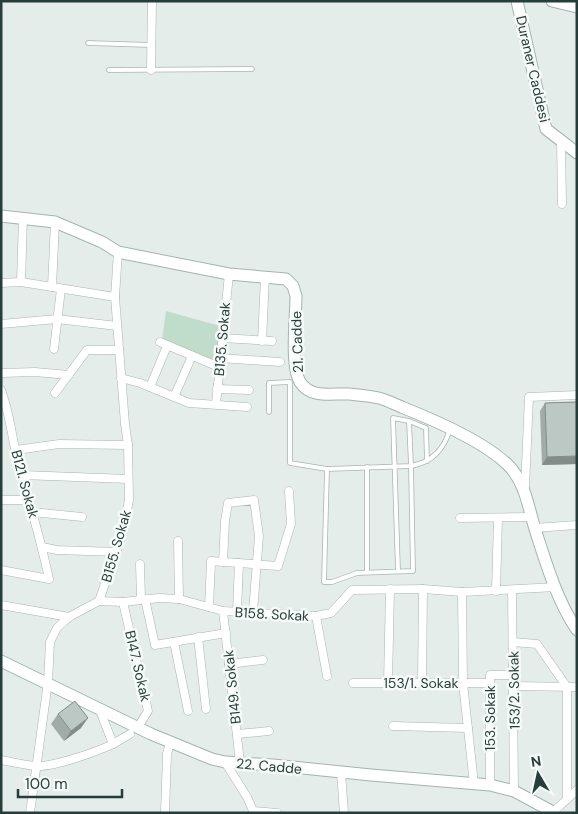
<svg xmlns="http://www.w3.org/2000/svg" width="578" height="814" viewBox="0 0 578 814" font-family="'DM Sans',sans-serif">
<rect width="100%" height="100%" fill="#e5edea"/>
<polygon fill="#c0dccb" points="166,311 220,326 216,362 162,340"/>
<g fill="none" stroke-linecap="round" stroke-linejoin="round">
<g stroke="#a8b5b2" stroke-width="5.5">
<g id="service">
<polyline points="88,43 151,45"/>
<polyline points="109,70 252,69"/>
<path d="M269,412v-29l21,-1v81l37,6 84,-3c22,-4 33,-17 39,-37"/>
<polyline points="367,467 367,572"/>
<polyline points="327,469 324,582 332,582 357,573 413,571 411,466 409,421"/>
<polyline points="398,571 393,418 409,421 426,428 427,461"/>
</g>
</g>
<g stroke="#a8b5b2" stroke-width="9">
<g id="minor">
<polyline points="151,70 152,1"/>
<polyline points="561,140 562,204"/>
<polyline points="21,282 23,217"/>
<polyline points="1,283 21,282 115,297"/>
<polyline points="52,287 55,222"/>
<polyline points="1,324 57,319 117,326"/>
<polyline points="222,338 272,341"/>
<polyline points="262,341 265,277"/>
<polyline points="160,342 219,367"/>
<polyline points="54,349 61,289"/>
<polyline points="220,358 280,362"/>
<polyline points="1,373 35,372 69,375"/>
<polyline points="121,378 140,383 189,403 247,407"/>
<polyline points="150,387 167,346"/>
<polyline points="217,389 249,390"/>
<path d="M1,390c8,20 10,42 15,63 11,42 24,83 33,126l-48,-9"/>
<polyline points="55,393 87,350 119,350"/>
<polyline points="174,397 192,356"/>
<polyline points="216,404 229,274"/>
<polyline points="16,450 59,444 128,445"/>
<polyline points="22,475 128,479"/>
<polyline points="525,488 529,397 577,395"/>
<polyline points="1,500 28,500"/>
<polyline points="32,512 82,517"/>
<polyline points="460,518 532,517"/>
<polyline points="534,528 577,525"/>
<polyline points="178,541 179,599"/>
<polyline points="42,547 57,550 117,552"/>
<polyline points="223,562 225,521 228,503 254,500 259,536 253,612"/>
<polyline points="140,564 141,600"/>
<polyline points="512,590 514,791"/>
<polyline points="496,591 498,518"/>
<polyline points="462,592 463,683 474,784"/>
<polyline points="145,599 155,645 226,633"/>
<polyline points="99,601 123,602 159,598 179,599 223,611 316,616 331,613 352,590 423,589 462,592 556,587"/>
<polyline points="123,602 148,711 138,727"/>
<polyline points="1,605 69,617"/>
<polyline points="209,607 211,561 278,566 291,524 289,491"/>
<polyline points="223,611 240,763"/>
<polyline points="237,611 239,563"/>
<polyline points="316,616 327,676"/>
<polyline points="198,637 206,709"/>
<polyline points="174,642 188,711"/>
<polyline points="513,642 537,644 567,687 567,799"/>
<polyline points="229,664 263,660"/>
<polyline points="353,683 490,683"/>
<polyline points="388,683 390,589"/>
<polyline points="422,683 423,589"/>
<polyline points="514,686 577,687"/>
<polyline points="393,726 468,728"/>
<polyline points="237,734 269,731"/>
<polyline points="113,744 130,734"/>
<path d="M1,760c11,2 23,5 35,6 18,1 60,-14 77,-22l-14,-36"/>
<polyline points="225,762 247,797 254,813"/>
<polyline points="341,772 344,813"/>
<polyline points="490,785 490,675 513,675"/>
<polyline points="253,811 277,813"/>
<polyline points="30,813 48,682 50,642 57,628 69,617 99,601 123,532 129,500 128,445 125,424 115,297 118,252"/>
<polyline points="165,813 167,754 170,742"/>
<polyline points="552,813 577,790"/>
</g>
</g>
<g stroke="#a1b5b0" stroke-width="13">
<g id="secondary">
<polyline points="517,1 546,129 577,153"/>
<polyline points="552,1 577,7"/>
<path d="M1,216l54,6 47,20 16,10 111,22 57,5 7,7 3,10c0,20 -6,70 4,86 11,17 32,11 49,12 10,1 21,2 30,4 8,2 17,7 25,10 30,12 79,33 103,56 18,17 21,42 28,65 11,34 22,72 42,101"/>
<polyline points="1,661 151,734 212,759 225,762 273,765 371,775 490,785 514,791 553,812"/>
</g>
</g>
<use href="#service" stroke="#fff" stroke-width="4"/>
<use href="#minor" stroke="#fff" stroke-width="8"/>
<use href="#secondary" stroke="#fff" stroke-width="11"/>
</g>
<g fill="#a1aca9">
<polygon points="577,402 577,464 542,465 540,411 545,403"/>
<polygon points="58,714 81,728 64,741 51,724"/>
</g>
<g fill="#838c89">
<polygon points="577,456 577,464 542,465 547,457"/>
<polygon points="88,718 81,728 64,741 71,731"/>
</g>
<g fill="#bbc8c4" stroke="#838c89">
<polygon points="577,402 577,456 547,457 545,403"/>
<polygon points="75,701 88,718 71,731 58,714"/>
</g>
<g text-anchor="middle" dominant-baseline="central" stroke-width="5" stroke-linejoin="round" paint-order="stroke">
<g font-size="14" fill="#263e3a" stroke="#f6faf8">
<text transform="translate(533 69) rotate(77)">Duraner Caddesi</text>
<text transform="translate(222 339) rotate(-85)">B135. Sokak</text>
<text transform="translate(297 342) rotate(-92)">21. Cadde</text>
<text transform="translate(25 484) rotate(75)">B121. Sokak</text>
<text transform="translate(116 546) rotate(-74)">B155. Sokak</text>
<text transform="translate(272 614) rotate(3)">B158. Sokak</text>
<text transform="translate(138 666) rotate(77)">B147. Sokak</text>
<text x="421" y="683">153/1. Sokak</text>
<text transform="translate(232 687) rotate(-96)">B149. Sokak</text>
<text transform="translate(514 690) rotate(-91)">153/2. Sokak</text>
<text transform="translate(490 718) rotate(-90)">153. Sokak</text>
<text transform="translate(269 766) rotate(5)">22. Cadde</text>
</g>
</g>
<rect width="578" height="814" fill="none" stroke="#263e3a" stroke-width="5"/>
<g transform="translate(538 774) rotate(351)" stroke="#f6faf8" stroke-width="4" paint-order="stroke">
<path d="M0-4L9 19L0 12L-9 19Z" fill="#263e3a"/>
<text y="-8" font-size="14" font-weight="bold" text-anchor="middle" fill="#263e3a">N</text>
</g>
<path d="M18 789v8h104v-8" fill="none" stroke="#263e3a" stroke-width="2.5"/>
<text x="25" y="789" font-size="15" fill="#263e3a" stroke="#f6faf8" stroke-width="4" paint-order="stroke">100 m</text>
</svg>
